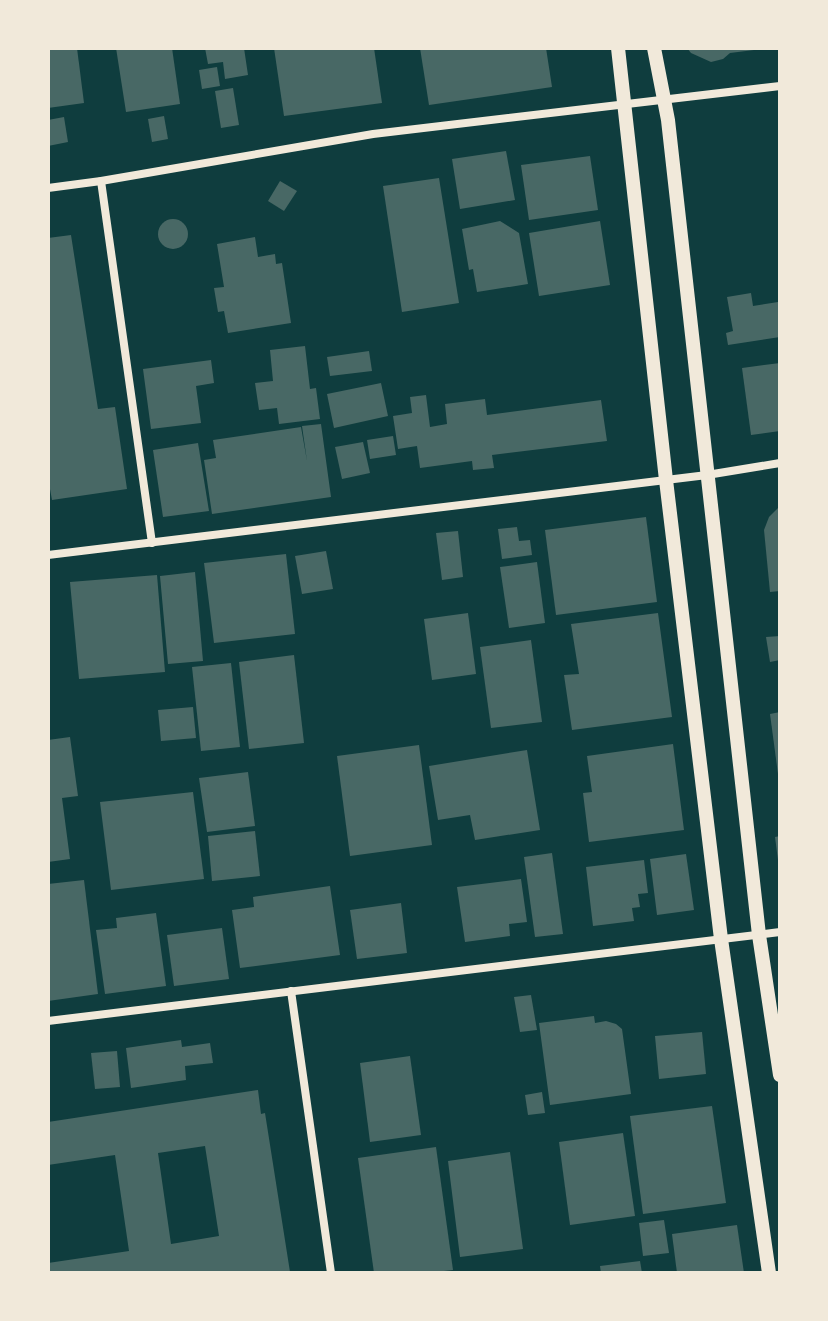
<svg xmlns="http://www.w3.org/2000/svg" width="828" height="1321" viewBox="0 0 828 1321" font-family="'PT Sans Narrow',sans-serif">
<rect width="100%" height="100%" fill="#0f3d3e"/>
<g fill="#486865" fill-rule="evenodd">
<polygon points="48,48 77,48 84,103 48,108"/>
<polygon points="116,48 172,48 180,104 126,112"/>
<polygon points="205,48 244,48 248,75 225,79 223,62 208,64"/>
<polygon points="274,48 374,48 382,103 284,116"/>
<polygon points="420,48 546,48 552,87 429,105"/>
<polygon points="687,48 754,48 754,50 730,53 723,59 711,62 691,53"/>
<polygon points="217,67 220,86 202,89 199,70"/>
<polygon points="233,88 239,125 221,128 215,91"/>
<polygon points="164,116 168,139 152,142 148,119"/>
<polygon points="64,117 68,142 48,146 48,120"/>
<polygon points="506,151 515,200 460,209 452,159"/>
<polygon points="590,156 598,210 529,220 521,165"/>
<polygon points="439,178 459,303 402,312 383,186"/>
<polygon points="280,181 297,191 284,211 268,201"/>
<circle cx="173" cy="234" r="15"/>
<polygon points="500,221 519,233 528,284 477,292 473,269 469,270 462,229"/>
<polygon points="600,221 610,285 539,296 529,233"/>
<polygon points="71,235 98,409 115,407 127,489 52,500 48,478 48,238"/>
<polygon points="255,237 258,257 275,254 276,264 282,263 291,323 228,333 224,311 218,312 214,288 224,287 217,244"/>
<polygon points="751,293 753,306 778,302 780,337 728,345 726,333 733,331 727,297"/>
<polygon points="305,346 310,389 316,388 320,419 279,424 277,408 259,410 255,383 273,381 270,350"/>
<polygon points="369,351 372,371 330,376 327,357"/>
<polygon points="211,360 214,383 196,386 201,423 151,429 143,369"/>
<polygon points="780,363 780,431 751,435 742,368"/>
<polygon points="381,383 388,416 334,428 327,394"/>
<polygon points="426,395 430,427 447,424 445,404 485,399 487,415 601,400 607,441 492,455 494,468 473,470 472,461 420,468 417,446 398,449 393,416 412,413 410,397"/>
<polygon points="321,424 331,497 212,514 204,460 216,458 213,440 301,427 307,461 302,426"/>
<polygon points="393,436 396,455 370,459 367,440"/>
<polygon points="363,442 370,473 342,479 335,447"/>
<polygon points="198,443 209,511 163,517 153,450"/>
<polygon points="780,506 780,591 770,592 764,530 769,517"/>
<polygon points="646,517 657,602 556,615 545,530"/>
<polygon points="517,527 519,541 530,540 532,555 502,559 498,529"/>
<polygon points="458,531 463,577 442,580 436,533"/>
<polygon points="326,551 333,589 302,594 295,556"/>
<polygon points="286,554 295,634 214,643 204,563"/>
<polygon points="537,562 545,623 509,628 500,567"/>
<polygon points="195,572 203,661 168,664 160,576"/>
<polygon points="157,575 165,672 79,679 70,582"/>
<polygon points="468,613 476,674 432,680 424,619"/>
<polygon points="658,613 672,717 572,730 564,675 579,674 571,624"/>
<polygon points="780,636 780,660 770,662 766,637"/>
<polygon points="531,640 542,722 491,728 480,647"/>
<polygon points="294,655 304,743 249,749 239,662"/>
<polygon points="231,663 240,747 201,751 192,667"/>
<polygon points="193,707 196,738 161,741 158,710"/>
<polygon points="780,712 780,774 778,774 770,714"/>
<polygon points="70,737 78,796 62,798 70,859 48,862 48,740"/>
<polygon points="673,744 684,830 589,842 583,793 592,792 587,756"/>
<polygon points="419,745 432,845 350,856 337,756"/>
<polygon points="527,750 540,830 475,840 470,815 438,820 429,766"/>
<polygon points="248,772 255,826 207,832 199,778"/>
<polygon points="193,792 204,879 111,890 100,802"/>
<polygon points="255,831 260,876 212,881 208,836"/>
<polygon points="780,836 780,860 778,860 775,837"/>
<polygon points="552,853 563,934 535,937 524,857"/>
<polygon points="686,854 694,910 657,915 650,859"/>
<polygon points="644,860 648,893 638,894 640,907 632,908 634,921 593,926 586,867"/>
<polygon points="521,879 527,922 509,924 510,936 465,942 457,887"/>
<polygon points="84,880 98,994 48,1001 48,884"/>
<polygon points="330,886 340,955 240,968 232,910 254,907 253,897"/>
<polygon points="401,903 407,953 357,959 350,910"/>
<polygon points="156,913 166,986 105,994 96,930 117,928 116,918"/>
<polygon points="222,928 229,979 174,986 167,935"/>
<polygon points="531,995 537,1030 520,1032 514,997"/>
<polygon points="594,1016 595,1023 606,1021 616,1024 622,1029 631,1094 550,1105 539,1023"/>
<polygon points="702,1032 706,1074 659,1079 655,1036"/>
<polygon points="181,1040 182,1047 210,1043 213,1063 185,1066 186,1080 131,1088 126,1048"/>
<polygon points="117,1051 120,1087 95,1089 91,1053"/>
<polygon points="410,1056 421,1135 370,1142 360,1063"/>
<path d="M258,1090l3,24 4,-1 25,159 -242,1v-10l81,-12 -14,-96 -67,10v-43zM205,1146l14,90 -48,8 -13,-91z"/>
<polygon points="542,1092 545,1113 528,1115 525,1095"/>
<polygon points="712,1106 726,1203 643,1214 630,1116"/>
<polygon points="623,1133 635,1216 570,1225 559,1142"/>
<polygon points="436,1147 453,1270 426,1273 374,1273 358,1158"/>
<polygon points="510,1152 523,1249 460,1257 448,1161"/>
<polygon points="664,1220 669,1253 643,1256 639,1223"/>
<polygon points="737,1225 744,1273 677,1273 672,1234"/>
<polygon points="640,1261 642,1273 601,1273 600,1266"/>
</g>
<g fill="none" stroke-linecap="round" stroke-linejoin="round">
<g stroke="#f1e9da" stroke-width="8">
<polyline points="101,181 152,543"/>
<polyline points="48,188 101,181 373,134 780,86"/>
<polyline points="48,555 707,475 780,463"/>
<polyline points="291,991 331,1273"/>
<polyline points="48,1021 780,932"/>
</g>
<g stroke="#f1e9da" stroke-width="14">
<polyline points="618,48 666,480 721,939 769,1273"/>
<polyline points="654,48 668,120 759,935 780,1075"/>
</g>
</g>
<rect width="828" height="1321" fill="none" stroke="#f1e9da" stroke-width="100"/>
</svg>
